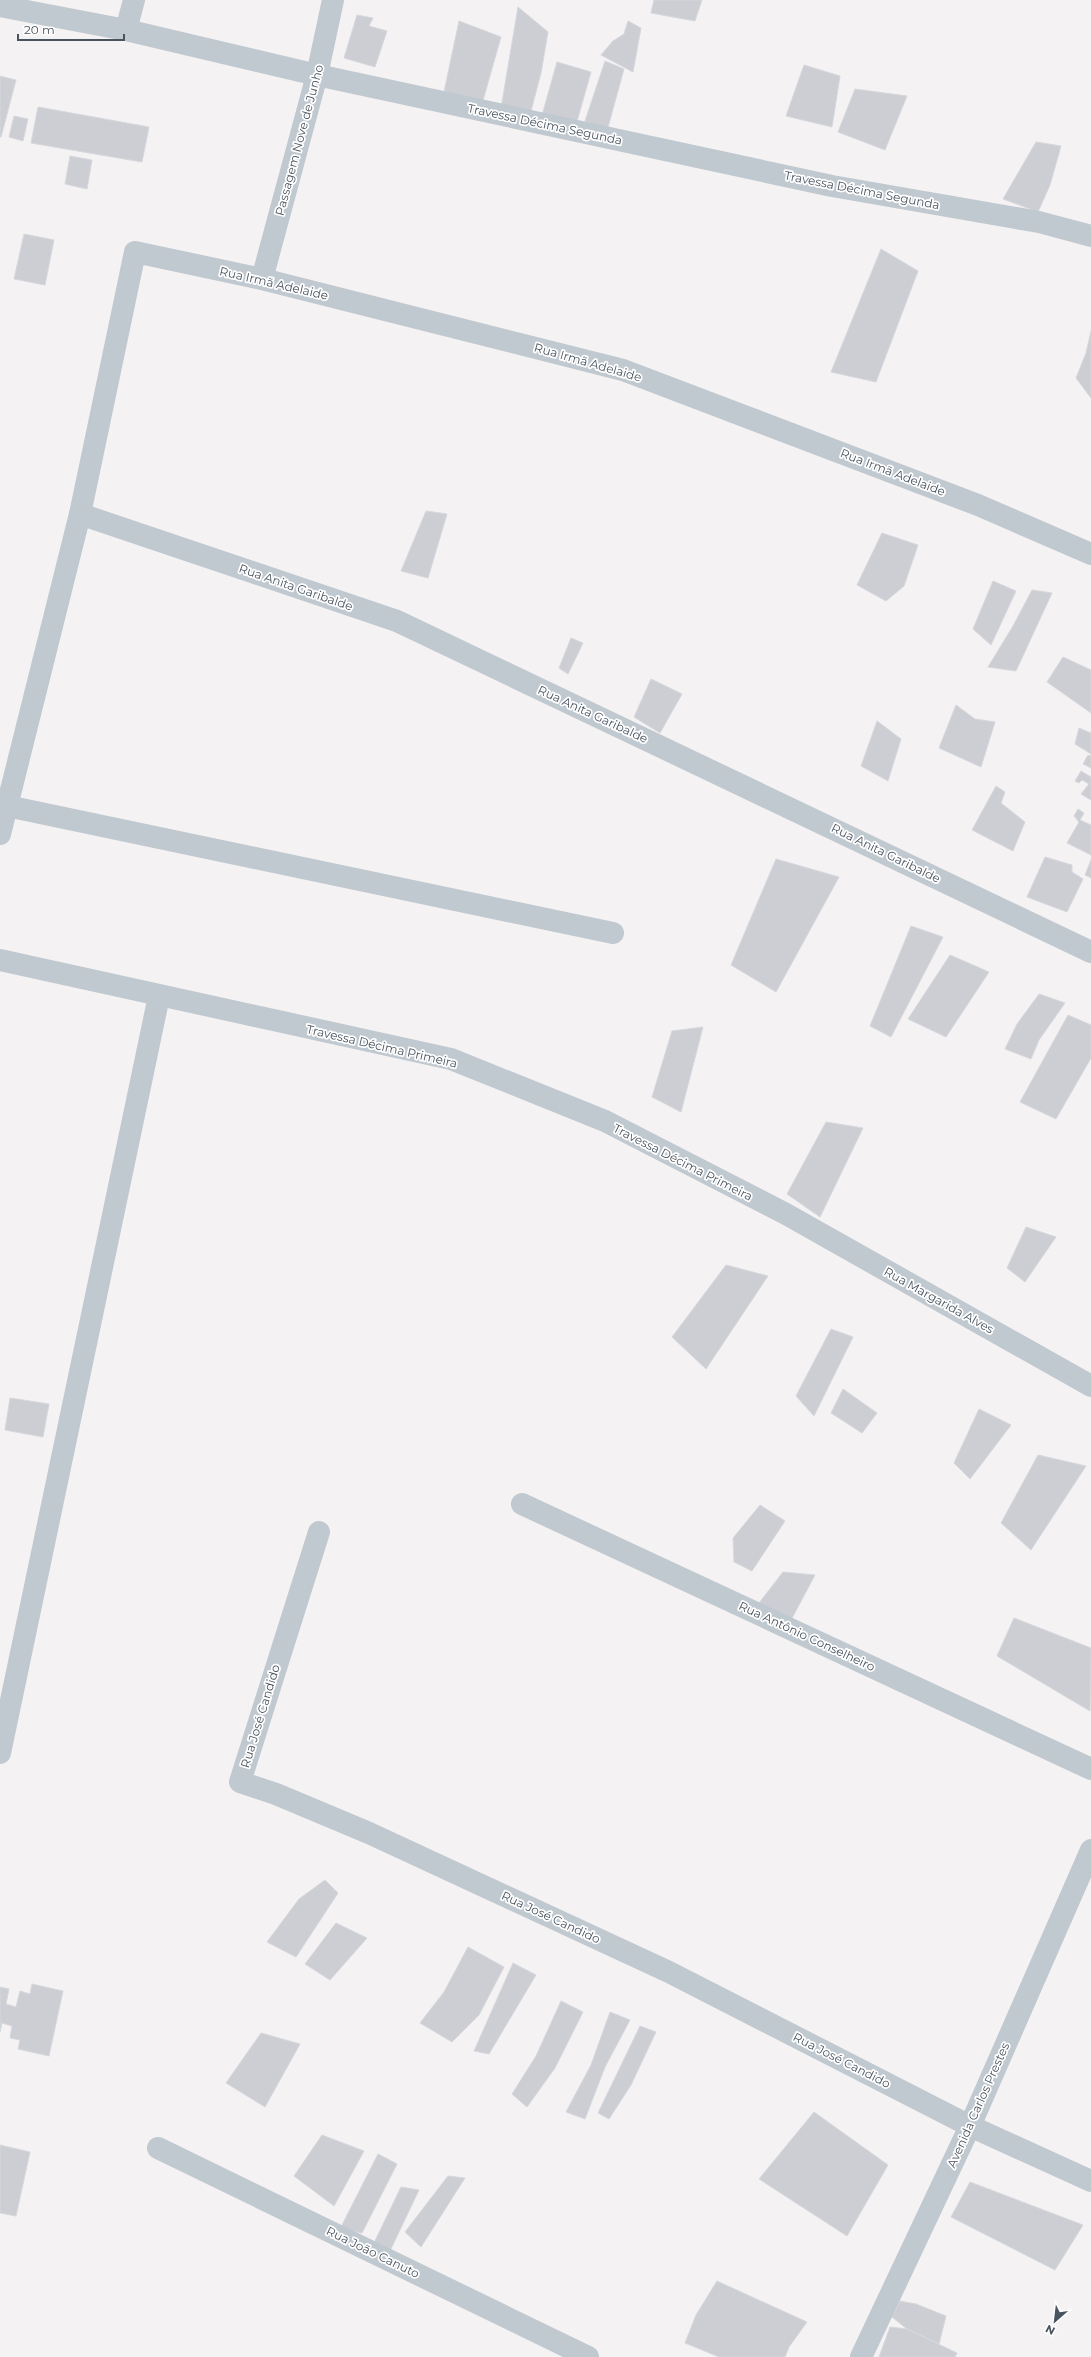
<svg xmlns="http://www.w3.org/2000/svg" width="1091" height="2357" viewBox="0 0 1091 2357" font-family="Montserrat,sans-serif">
<rect width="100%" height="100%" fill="#f4f2f2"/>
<g fill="#ccced4" stroke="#d6d8dd">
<polygon points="654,0 702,0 695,21 651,13"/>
<polygon points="518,7 548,32 541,73 531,111 500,114"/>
<polygon points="357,15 373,18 369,26 387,31 375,67 344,58"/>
<polygon points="459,21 501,37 482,104 444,92"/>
<polygon points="628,21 641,28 633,72 601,55 613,41 624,34"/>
<polygon points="605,61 624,69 607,131 585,121"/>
<polygon points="557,62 591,72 576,125 541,119"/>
<polygon points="804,65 840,76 832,127 786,116"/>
<polygon points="0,76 16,80 1,137 0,137"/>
<polygon points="855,89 907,96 885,150 838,132"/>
<polygon points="38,107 149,127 142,162 31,143"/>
<polygon points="14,116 28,119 23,141 9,137"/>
<polygon points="1036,142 1061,146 1050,185 1038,212 1003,199"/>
<polygon points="70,156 92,160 87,189 65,184"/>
<polygon points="24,234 54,240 45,285 14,279"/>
<polygon points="881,249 918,271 876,382 831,372"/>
<polygon points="1091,331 1091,398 1076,378 1086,353"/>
<polygon points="426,511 447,514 428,578 401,571"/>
<polygon points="882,533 918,545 904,586 886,601 857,585"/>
<polygon points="993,581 1016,591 991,645 973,629"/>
<polygon points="1032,590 1052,593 1016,671 988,667 1013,626"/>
<polygon points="571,638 583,643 568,674 559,668"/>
<polygon points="1063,657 1091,670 1091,713 1047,682"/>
<polygon points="651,679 682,694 660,733 634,717"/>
<polygon points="956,705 975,719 995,722 981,767 939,748"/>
<polygon points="877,721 901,739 888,781 861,766"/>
<polygon points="1079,728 1091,733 1091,754 1075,744"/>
<polygon points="1088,755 1091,756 1091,768 1083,764"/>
<polygon points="1081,771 1091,777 1091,800 1081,794 1089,784 1082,780 1079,783 1075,781"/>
<polygon points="996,786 1005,792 1001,803 1025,822 1013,851 972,830"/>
<polygon points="1078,809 1084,813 1080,820 1091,825 1091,855 1067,843 1079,822 1074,816"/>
<polygon points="1045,857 1072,865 1072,872 1083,879 1067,912 1027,897"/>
<polygon points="776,859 839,877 776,992 731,965"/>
<polygon points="1091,860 1091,878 1085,875"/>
<polygon points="911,926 943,937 891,1037 870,1026"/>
<polygon points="950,955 989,972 946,1037 908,1019"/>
<polygon points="1039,994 1065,1003 1039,1040 1031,1059 1005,1049 1017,1024"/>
<polygon points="1068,1015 1091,1025 1091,1058 1056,1119 1020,1102"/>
<polygon points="703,1027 681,1112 652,1097 672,1031"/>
<polygon points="826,1122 863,1128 820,1217 787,1194"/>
<polygon points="1026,1227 1056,1237 1025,1282 1007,1268"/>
<polygon points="726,1265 768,1276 706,1369 672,1337"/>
<polygon points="831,1329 853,1337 814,1416 796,1396"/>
<polygon points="843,1389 877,1413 862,1433 831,1413"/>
<polygon points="10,1398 49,1404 43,1437 5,1430"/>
<polygon points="979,1409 1011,1425 970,1479 954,1463"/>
<polygon points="1038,1455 1086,1466 1031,1550 1001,1523"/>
<polygon points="760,1505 785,1521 752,1571 734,1562 733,1538"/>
<polygon points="783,1572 815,1575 790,1622 759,1603"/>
<polygon points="1014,1618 1091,1648 1090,1711 997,1656"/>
<polygon points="325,1880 338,1893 296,1957 267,1942 299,1899"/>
<polygon points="336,1923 367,1938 330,1980 305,1964"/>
<polygon points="468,1947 504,1967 479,2015 452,2042 420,2023 444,1992"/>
<polygon points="513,1963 536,1975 489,2054 474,2051"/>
<polygon points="32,1984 63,1991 49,2056 18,2049 20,2040 10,2038 12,2026 2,2023 0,2032 0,1987 9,1989 6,2004 16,2007 20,1991 30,1994"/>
<polygon points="561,2001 583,2012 555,2068 527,2107 512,2094 536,2056"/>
<polygon points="610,2012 630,2020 605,2067 585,2119 566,2112 591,2065"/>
<polygon points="640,2026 656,2032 631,2085 609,2119 598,2113"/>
<polygon points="261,2033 300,2044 265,2107 226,2083"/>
<polygon points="814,2112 888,2165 847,2236 759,2179"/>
<polygon points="322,2135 364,2151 334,2206 294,2176"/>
<polygon points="0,2145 30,2152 16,2216 0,2213"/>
<polygon points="378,2154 397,2164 362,2233 340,2229"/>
<polygon points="448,2176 465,2178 421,2247 405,2232"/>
<polygon points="970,2182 1083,2225 1055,2270 951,2217"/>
<polygon points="401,2187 419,2190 389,2253 372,2247"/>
<polygon points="717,2281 807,2322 789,2347 785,2357 719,2357 685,2343 696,2315"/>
<polygon points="900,2301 916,2304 946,2316 939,2344 907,2329 892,2317"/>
<polygon points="890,2327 907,2329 957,2353 955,2357 879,2357"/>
</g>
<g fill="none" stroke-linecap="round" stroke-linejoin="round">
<g stroke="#c0c8d0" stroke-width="22">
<polyline points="0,6 126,30 317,75 832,186 1039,222 1091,236"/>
<polyline points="126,30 134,0"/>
<polyline points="262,279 317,75 333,0"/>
<polyline points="80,514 397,621 1091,952"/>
<polyline points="7,806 613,933"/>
<polyline points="0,834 80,514 135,252 262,279 623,370 978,505 1091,554"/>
<polyline points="0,960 451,1059 605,1121 786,1214 1091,1386"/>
<polyline points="522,1504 1091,1769"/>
<polyline points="319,1532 240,1782 276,1794 369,1833 669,1972 970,2126 1091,2181"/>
<polyline points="0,1753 159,996"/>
<polyline points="158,2148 588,2357"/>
<polyline points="861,2357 970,2126 1091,1850"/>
</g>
</g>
<g text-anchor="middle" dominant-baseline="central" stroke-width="3.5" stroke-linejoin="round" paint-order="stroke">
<g font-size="12" fill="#4a545f" stroke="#fff">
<text transform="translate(545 124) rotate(12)">Travessa Décima Segunda</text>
<text transform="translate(299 140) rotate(-75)">Passagem Nove de Junho</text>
<text transform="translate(862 190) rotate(11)">Travessa Décima Segunda</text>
<text transform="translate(274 283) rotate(13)">Rua Irmã Adelaide</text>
<text transform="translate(588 362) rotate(16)">Rua Irmã Adelaide</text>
<text transform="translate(893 472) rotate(21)">Rua Irmã Adelaide</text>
<text transform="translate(296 587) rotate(19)">Rua Anita Garibalde</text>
<text transform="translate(593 714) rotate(25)">Rua Anita Garibalde</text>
<text transform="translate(886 853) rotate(26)">Rua Anita Garibalde</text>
<text transform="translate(382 1046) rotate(13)">Travessa Décima Primeira</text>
<text transform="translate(683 1162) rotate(27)">Travessa Décima Primeira</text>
<text transform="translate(939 1300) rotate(29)">Rua Margarida Alves</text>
<text transform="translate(807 1636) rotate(25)">Rua Antônio Conselheiro</text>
<text transform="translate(260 1716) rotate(-73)">Rua José Candido</text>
<text transform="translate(551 1917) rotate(25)">Rua José Candido</text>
<text transform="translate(842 2060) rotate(27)">Rua José Candido</text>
<text transform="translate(978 2105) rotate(-66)">Avenida Carlos Prestes</text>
<text transform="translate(373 2252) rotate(26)">Rua João Canuto</text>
</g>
</g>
<g transform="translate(1055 2321) rotate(208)" stroke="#ffffff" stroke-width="3" paint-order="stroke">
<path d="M0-3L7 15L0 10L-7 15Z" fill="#4a545f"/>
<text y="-6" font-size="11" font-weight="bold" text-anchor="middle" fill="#4a545f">N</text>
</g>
<path d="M18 34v6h106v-6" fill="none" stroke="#4a545f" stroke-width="2"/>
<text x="24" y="34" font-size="12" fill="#4a545f" stroke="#ffffff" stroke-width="3" paint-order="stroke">20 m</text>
</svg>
